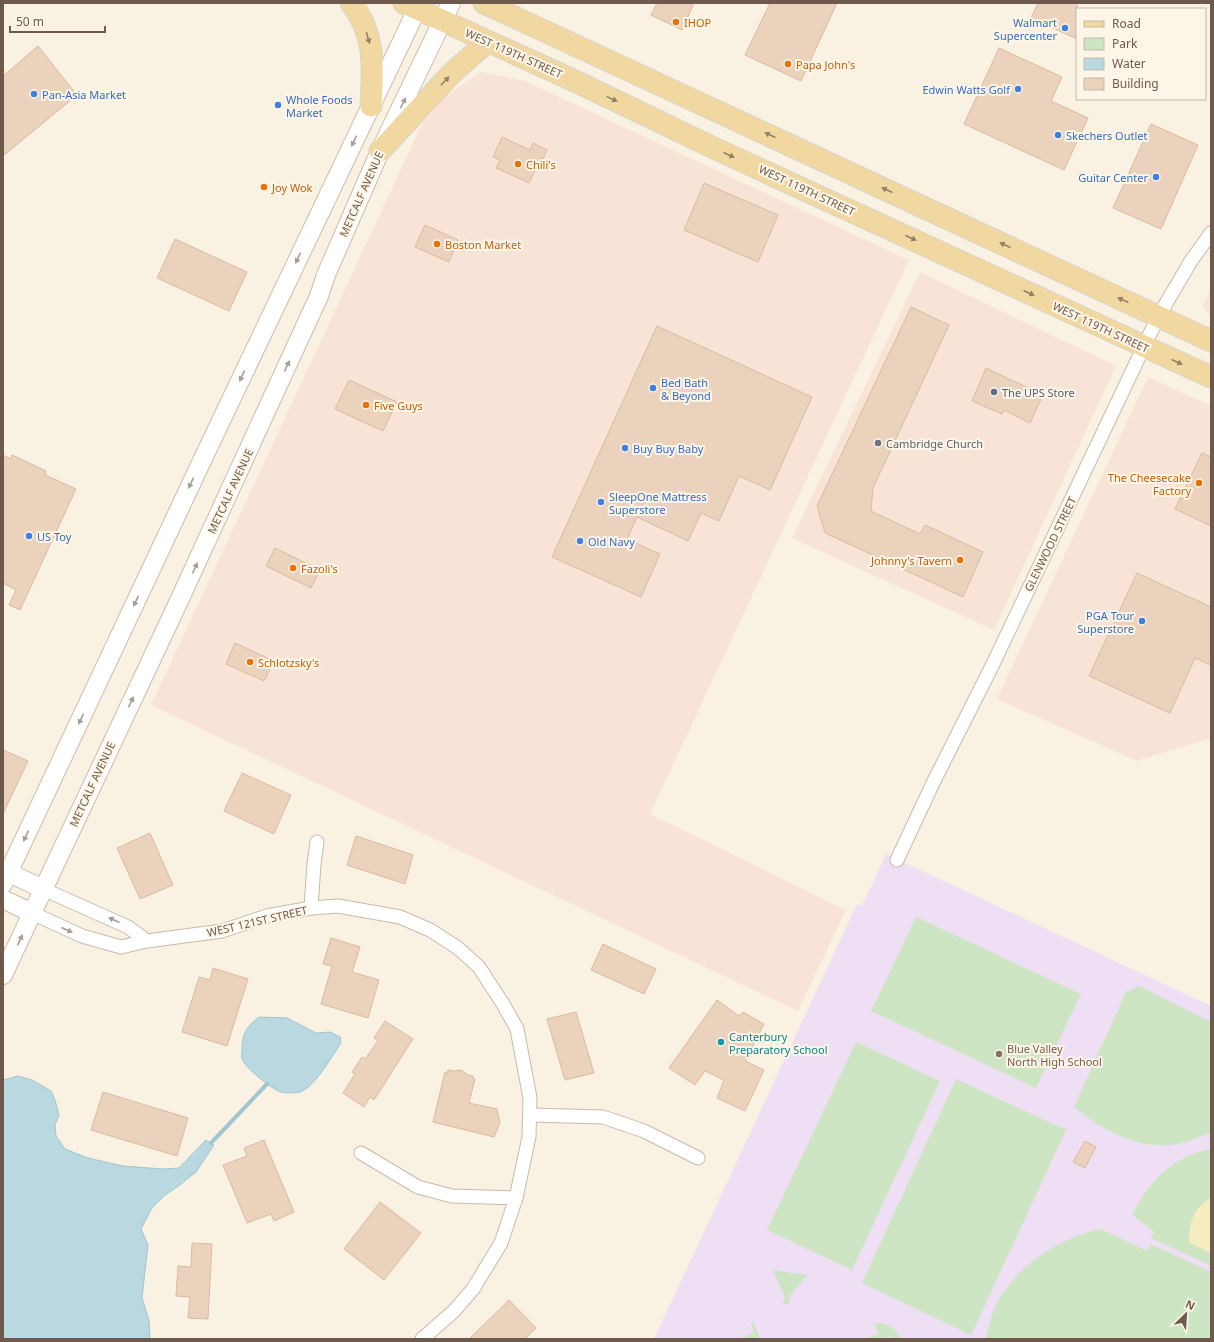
<svg xmlns="http://www.w3.org/2000/svg" width="1214" height="1342" viewBox="0 0 1214 1342" font-family="'Noto Sans',sans-serif">
<rect width="100%" height="100%" fill="#f9f2e2"/>
<g fill="#f8e3d7">
<polygon points="481,72 525,81 909,260 650,814 846,910 798,1011 151,705 422,124 445,97"/>
<polygon points="920,272 1116,366 994,630 792,538"/>
<polygon points="1211,290 1211,314 1206,312 1203,304"/>
<polygon points="1148,377 1211,406 1211,738 1137,761 997,699"/>
</g>
<polygon fill="#eedff5" points="886,854 1211,1006 1211,1339 654,1339 857,904 862,906"/>
<g fill="#cee5c3">
<polygon points="916,917 1081,994 1036,1088 871,1011"/>
<path d="M1139,986l72,36 -1,111c-13,5 -27,11 -41,12 -37,3 -67,-16 -95,-38l52,-115z"/>
<polygon points="856,1042 940,1081 852,1270 767,1230"/>
<polygon points="956,1079 1066,1130 971,1335 862,1283"/>
<path d="M1211,1149v49c-16,8 -21,27 -22,44l22,11v13l-60,-28 3,-6 -22,-17c17,-33 40,-59 79,-66z"/>
<path d="M1101,1229l46,22 4,-7 60,28v67h-225c2,-13 6,-26 12,-38 22,-38 61,-63 103,-72z"/>
<polygon points="773,1270 807,1275 789,1297 789,1304 783,1304 785,1297"/>
<polygon points="752,1322 754,1322 760,1339 739,1339 754,1333 751,1324"/>
<path d="M876,1323c11,0 20,5 25,16h-10l-1,-3 -9,3h-17l14,-5 -3,-10z"/>
</g>
<path fill="#f5edc0" d="M1211,1198v55l-22,-11c0,-18 4,-35 22,-44z"/>
<g fill="#b9d8e0" stroke="#a1c6d1">
<path d="M259,1017l28,1 29,15 14,-1 10,5 1,6c-9,13 -26,44 -41,49 -4,1 -15,1 -19,0 -8,-2 -36,-24 -39,-33 -1,-2 0,-6 0,-9 0,-16 4,-23 17,-33z"/>
<polygon points="18,1076 32,1080 51,1091 55,1100 59,1115 55,1125 56,1136 65,1149 88,1158 123,1166 163,1169 179,1168 206,1140 214,1145 196,1172 181,1184 164,1196 152,1208 141,1229 148,1245 142,1298 149,1320 150,1339 3,1339 3,1080"/>
</g>
<g fill="none" stroke-linecap="round" stroke-linejoin="round">
<polyline stroke="#a1c6d1" stroke-width="4" points="211,1143 267,1084"/>
</g>
<g fill="#ebd2bd" stroke="#dcba9f">
<polygon points="657,3 694,3 682,30 651,15"/>
<polygon points="770,3 837,3 801,81 745,55"/>
<polygon points="1038,3 1077,3 1077,39 1031,18"/>
<polygon points="38,46 77,95 3,156 3,76"/>
<polygon points="999,48 1062,77 1051,101 1088,118 1064,170 964,124"/>
<polygon points="1151,124 1198,145 1161,229 1113,208"/>
<polygon points="502,137 530,150 533,143 547,150 543,159 541,158 529,183 496,168 500,160 493,157"/>
<polygon points="704,183 778,215 758,262 684,230"/>
<polygon points="425,225 458,240 449,262 415,247"/>
<polygon points="175,239 247,272 229,311 157,278"/>
<polygon points="911,307 949,325 873,488 871,511 920,534 925,525 983,552 963,597 825,533 817,506"/>
<polygon points="657,326 812,397 770,490 739,476 719,521 701,513 688,541 637,517 627,539 660,554 641,597 552,557"/>
<polygon points="986,368 1043,395 1030,423 1004,410 1002,414 972,401"/>
<polygon points="349,380 397,402 383,431 335,409"/>
<polygon points="1202,453 1211,457 1211,526 1175,509"/>
<polygon points="3,455 11,459 12,455 46,471 45,475 76,489 20,610 9,605 16,590 3,583"/>
<polygon points="275,548 320,570 311,588 266,566"/>
<polygon points="1137,573 1211,607 1211,665 1195,658 1170,713 1089,676"/>
<polygon points="235,643 274,661 264,681 226,664"/>
<polygon points="3,750 28,761 3,814"/>
<polygon points="242,773 291,795 274,834 224,811"/>
<polygon points="150,833 173,885 140,899 117,848"/>
<polygon points="356,836 413,855 405,884 347,865"/>
<polygon points="331,938 360,947 352,972 379,980 368,1018 321,1004 332,966 323,964"/>
<polygon points="603,944 656,969 644,994 591,970"/>
<polygon points="213,968 248,979 227,1046 182,1032 199,977 210,980"/>
<polygon points="717,1000 739,1016 743,1012 764,1024 745,1061 764,1070 745,1111 717,1098 724,1080 705,1071 695,1085 669,1068"/>
<polygon points="576,1012 594,1073 565,1080 547,1019"/>
<polygon points="385,1021 413,1039 374,1100 370,1097 364,1107 343,1093 355,1074 352,1072 362,1057 365,1059 378,1041 374,1038"/>
<polygon points="448,1070 453,1071 461,1070 468,1075 473,1076 473,1078 475,1079 469,1103 497,1109 500,1123 494,1137 433,1122 445,1072 447,1073"/>
<polygon points="103,1092 188,1118 177,1156 91,1130"/>
<polygon points="264,1140 294,1212 274,1221 271,1214 247,1223 223,1165 247,1156 244,1148"/>
<polygon points="1085,1141 1096,1147 1085,1168 1073,1162"/>
<polygon points="380,1202 421,1233 384,1280 344,1249"/>
<polygon points="192,1243 212,1244 208,1319 188,1318 190,1297 176,1296 178,1266 191,1267"/>
<polygon points="509,1300 536,1328 525,1339 469,1339"/>
</g>
<g fill="none" stroke-linecap="round" stroke-linejoin="round">
<g stroke="#c8baab" stroke-width="15">
<g id="street">
<polyline points="897,860 933,783 992,666 1158,317 1191,261 1211,233"/>
<polyline points="43,889 128,927 147,941"/>
<polyline points="311,908 314,864 317,842"/>
<polyline points="32,913 82,936 121,947 147,941 222,931 267,916 311,908 338,906 400,917 430,930 458,948 479,967 503,1004 517,1029 530,1098 529,1137 516,1198 501,1243 473,1289 454,1311 422,1339"/>
<polyline points="530,1115 603,1117 644,1131 698,1158"/>
<polyline points="361,1153 418,1187 452,1196 516,1198"/>
</g>
</g>
<g stroke="#cdbcab" stroke-width="20">
<g id="secondary">
<polyline points="3,870 43,889"/>
<polyline points="3,884 208,448 420,3"/>
<polyline points="3,899 32,913"/>
<polyline points="3,975 178,603 319,296 326,275 380,151 451,3"/>
</g>
</g>
<g stroke="#d9d4d0" stroke-width="23">
<g id="primary">
<path d="M351,3c25,31 22,66 20,103"/>
<polyline points="404,3 577,82 718,150 1211,377"/>
<polyline points="484,3 1211,341"/>
<polyline points="380,151 451,74 487,42"/>
</g>
</g>
<use href="#street" stroke="#fff" stroke-width="13"/>
<use href="#secondary" stroke="#fff" stroke-width="18"/>
<use href="#primary" stroke="#f1d8a1" stroke-width="21"/>
</g>
<defs><path id="oneway-solid" d="M-6-.8H1V-3.2L6.5 0L1 3.2V.8H-6Z"/></defs>
<g fill="#958066">
<use href="#oneway-solid" transform="translate(368 38) rotate(74)"/>
<use href="#oneway-solid" transform="translate(445 81) rotate(-46)"/>
<use href="#oneway-solid" transform="translate(612 99) rotate(26)"/>
<use href="#oneway-solid" transform="translate(770 135) rotate(-155)"/>
<use href="#oneway-solid" transform="translate(729 155) rotate(24)"/>
<use href="#oneway-solid" transform="translate(887 190) rotate(-155)"/>
<use href="#oneway-solid" transform="translate(911 238) rotate(25)"/>
<use href="#oneway-solid" transform="translate(1005 245) rotate(-155)"/>
<use href="#oneway-solid" transform="translate(1029 293) rotate(25)"/>
<use href="#oneway-solid" transform="translate(1123 300) rotate(-155)"/>
<use href="#oneway-solid" transform="translate(1177 362) rotate(25)"/>
</g>
<g fill="#a89c94">
<use href="#oneway-solid" transform="translate(403 103) rotate(-64)"/>
<use href="#oneway-solid" transform="translate(354 141) rotate(115)"/>
<use href="#oneway-solid" transform="translate(298 258) rotate(115)"/>
<use href="#oneway-solid" transform="translate(287 366) rotate(-65)"/>
<use href="#oneway-solid" transform="translate(242 376) rotate(115)"/>
<use href="#oneway-solid" transform="translate(191 483) rotate(115)"/>
<use href="#oneway-solid" transform="translate(195 568) rotate(-65)"/>
<use href="#oneway-solid" transform="translate(136 601) rotate(115)"/>
<use href="#oneway-solid" transform="translate(131 702) rotate(-65)"/>
<use href="#oneway-solid" transform="translate(81 719) rotate(115)"/>
<use href="#oneway-solid" transform="translate(26 836) rotate(115)"/>
<use href="#oneway-solid" transform="translate(114 920) rotate(-156)"/>
<use href="#oneway-solid" transform="translate(67 930) rotate(25)"/>
<use href="#oneway-solid" transform="translate(20 940) rotate(-65)"/>
</g>
<g fill="#e8710a" stroke="#fdf6e8" stroke-width="1.5">
<circle cx="676" cy="22" r="4"/>
<circle cx="788" cy="64" r="4"/>
<circle cx="518" cy="164" r="4"/>
<circle cx="264" cy="187" r="4"/>
<circle cx="437" cy="244" r="4"/>
<circle cx="366" cy="405" r="4"/>
<circle cx="1199" cy="483" r="4"/>
<circle cx="960" cy="560" r="4"/>
<circle cx="293" cy="568" r="4"/>
<circle cx="250" cy="662" r="4"/>
</g>
<g fill="#3f7fe0" stroke="#fdf6e8" stroke-width="1.5">
<circle cx="1065" cy="28" r="4"/>
<circle cx="1018" cy="89" r="4"/>
<circle cx="34" cy="94" r="4"/>
<circle cx="278" cy="105" r="4"/>
<circle cx="1058" cy="135" r="4"/>
<circle cx="1156" cy="177" r="4"/>
<circle cx="653" cy="388" r="4"/>
<circle cx="625" cy="448" r="4"/>
<circle cx="601" cy="502" r="4"/>
<circle cx="29" cy="536" r="4"/>
<circle cx="580" cy="541" r="4"/>
<circle cx="1142" cy="621" r="4"/>
</g>
<circle fill="#5c6f8a" stroke="#fdf6e8" stroke-width="1.5" cx="994" cy="392" r="4"/>
<circle fill="#6b7280" stroke="#fdf6e8" stroke-width="1.5" cx="878" cy="443" r="4"/>
<circle fill="#0f9aa8" stroke="#fdf6e8" stroke-width="1.5" cx="721" cy="1042" r="4"/>
<circle fill="#8d6e63" stroke="#fdf6e8" stroke-width="1.5" cx="999" cy="1054" r="4"/>
<g text-anchor="middle" dominant-baseline="central" stroke-width="4" stroke-linejoin="round" paint-order="stroke">
<g font-size="11" fill="#c56008" stroke="#fdf6e8" text-anchor="start">
<text x="684" y="22">IHOP</text>
<text x="796" y="64">Papa John's</text>
<text x="526" y="164">Chili's</text>
<text x="272" y="187">Joy Wok</text>
<text x="445" y="244">Boston Market</text>
<text x="374" y="405">Five Guys</text>
<text x="1191" y="477" text-anchor="end">The Cheesecake<tspan x="1191" dy="13">Factory</tspan></text>
<text x="952" y="560" text-anchor="end">Johnny's Tavern</text>
<text x="301" y="568">Fazoli's</text>
<text x="258" y="662">Schlotzsky's</text>
</g>
<g font-size="11" fill="#366cbe" stroke="#fdf6e8" text-anchor="start">
<text x="1057" y="22" text-anchor="end">Walmart<tspan x="1057" dy="13">Supercenter</tspan></text>
<text x="1010" y="89" text-anchor="end">Edwin Watts Golf</text>
<text x="42" y="94">Pan-Asia Market</text>
<text x="286" y="99">Whole Foods<tspan x="286" dy="13">Market</tspan></text>
<text x="1066" y="135">Skechers Outlet</text>
<text x="1148" y="177" text-anchor="end">Guitar Center</text>
<text x="661" y="382">Bed Bath<tspan x="661" dy="13">&amp; Beyond</tspan></text>
<text x="633" y="448">Buy Buy Baby</text>
<text x="609" y="496">SleepOne Mattress<tspan x="609" dy="13">Superstore</tspan></text>
<text x="37" y="536">US Toy</text>
<text x="588" y="541">Old Navy</text>
<text x="1134" y="615" text-anchor="end">PGA Tour<tspan x="1134" dy="13">Superstore</tspan></text>
</g>
<g font-size="11" fill="#6e5a4c" stroke="#fdf6e8">
<text transform="translate(514 53) rotate(24)">WEST 119TH STREET</text>
<text transform="translate(807 190) rotate(25)">WEST 119TH STREET</text>
<text transform="translate(361 194) rotate(-66)">METCALF AVENUE</text>
<text transform="translate(1101 327) rotate(25)">WEST 119TH STREET</text>
<text transform="translate(230 491) rotate(-65)">METCALF AVENUE</text>
<text transform="translate(1050 544) rotate(-64)">GLENWOOD STREET</text>
<text transform="translate(92 784) rotate(-65)">METCALF AVENUE</text>
<text transform="translate(257 921) rotate(-13)">WEST 121ST STREET</text>
</g>
<g font-size="11" fill="#4e5e75" stroke="#fdf6e8" text-anchor="start">
<text x="1002" y="392">The UPS Store</text>
</g>
<g font-size="11" fill="#5b616d" stroke="#fdf6e8" text-anchor="start">
<text x="886" y="443">Cambridge Church</text>
</g>
<g font-size="11" fill="#0d838f" stroke="#fdf6e8" text-anchor="start">
<text x="729" y="1036">Canterbury<tspan x="729" dy="13">Preparatory School</tspan></text>
</g>
<g font-size="11" fill="#785e54" stroke="#fdf6e8" text-anchor="start">
<text x="1007" y="1048">Blue Valley<tspan x="1007" dy="13">North High School</tspan></text>
</g>
</g>
<rect width="1214" height="1342" fill="none" stroke="#6e5a4c" stroke-width="8"/>
<rect x="1076" y="8" width="130" height="92" fill="#fdf6e8" stroke="#c4b8aa"/>
<rect x="1084" y="21" width="20" height="6" fill="#f1d8a1" stroke="#c4b8aa"/>
<text x="1112" y="28" font-size="12" fill="#6e5a4c">Road</text>
<rect x="1084" y="38" width="20" height="12" fill="#cee5c3" stroke="#c4b8aa"/>
<text x="1112" y="48" font-size="12" fill="#6e5a4c">Park</text>
<rect x="1084" y="58" width="20" height="12" fill="#b9d8e0" stroke="#c4b8aa"/>
<text x="1112" y="68" font-size="12" fill="#6e5a4c">Water</text>
<rect x="1084" y="78" width="20" height="12" fill="#ebd2bd" stroke="#c4b8aa"/>
<text x="1112" y="88" font-size="12" fill="#6e5a4c">Building</text>
<g transform="translate(1186 1314) rotate(25)" stroke="#fdf6e8" stroke-width="3" paint-order="stroke">
<path d="M0-3L7 15L0 10L-7 15Z" fill="#6e5a4c"/>
<text y="-6" font-size="11" font-weight="bold" text-anchor="middle" fill="#6e5a4c">N</text>
</g>
<path d="M10 26v6h95v-6" fill="none" stroke="#6e5a4c" stroke-width="2"/>
<text x="16" y="26" font-size="12" fill="#6e5a4c" stroke="#fdf6e8" stroke-width="3" paint-order="stroke">50 m</text>
</svg>
